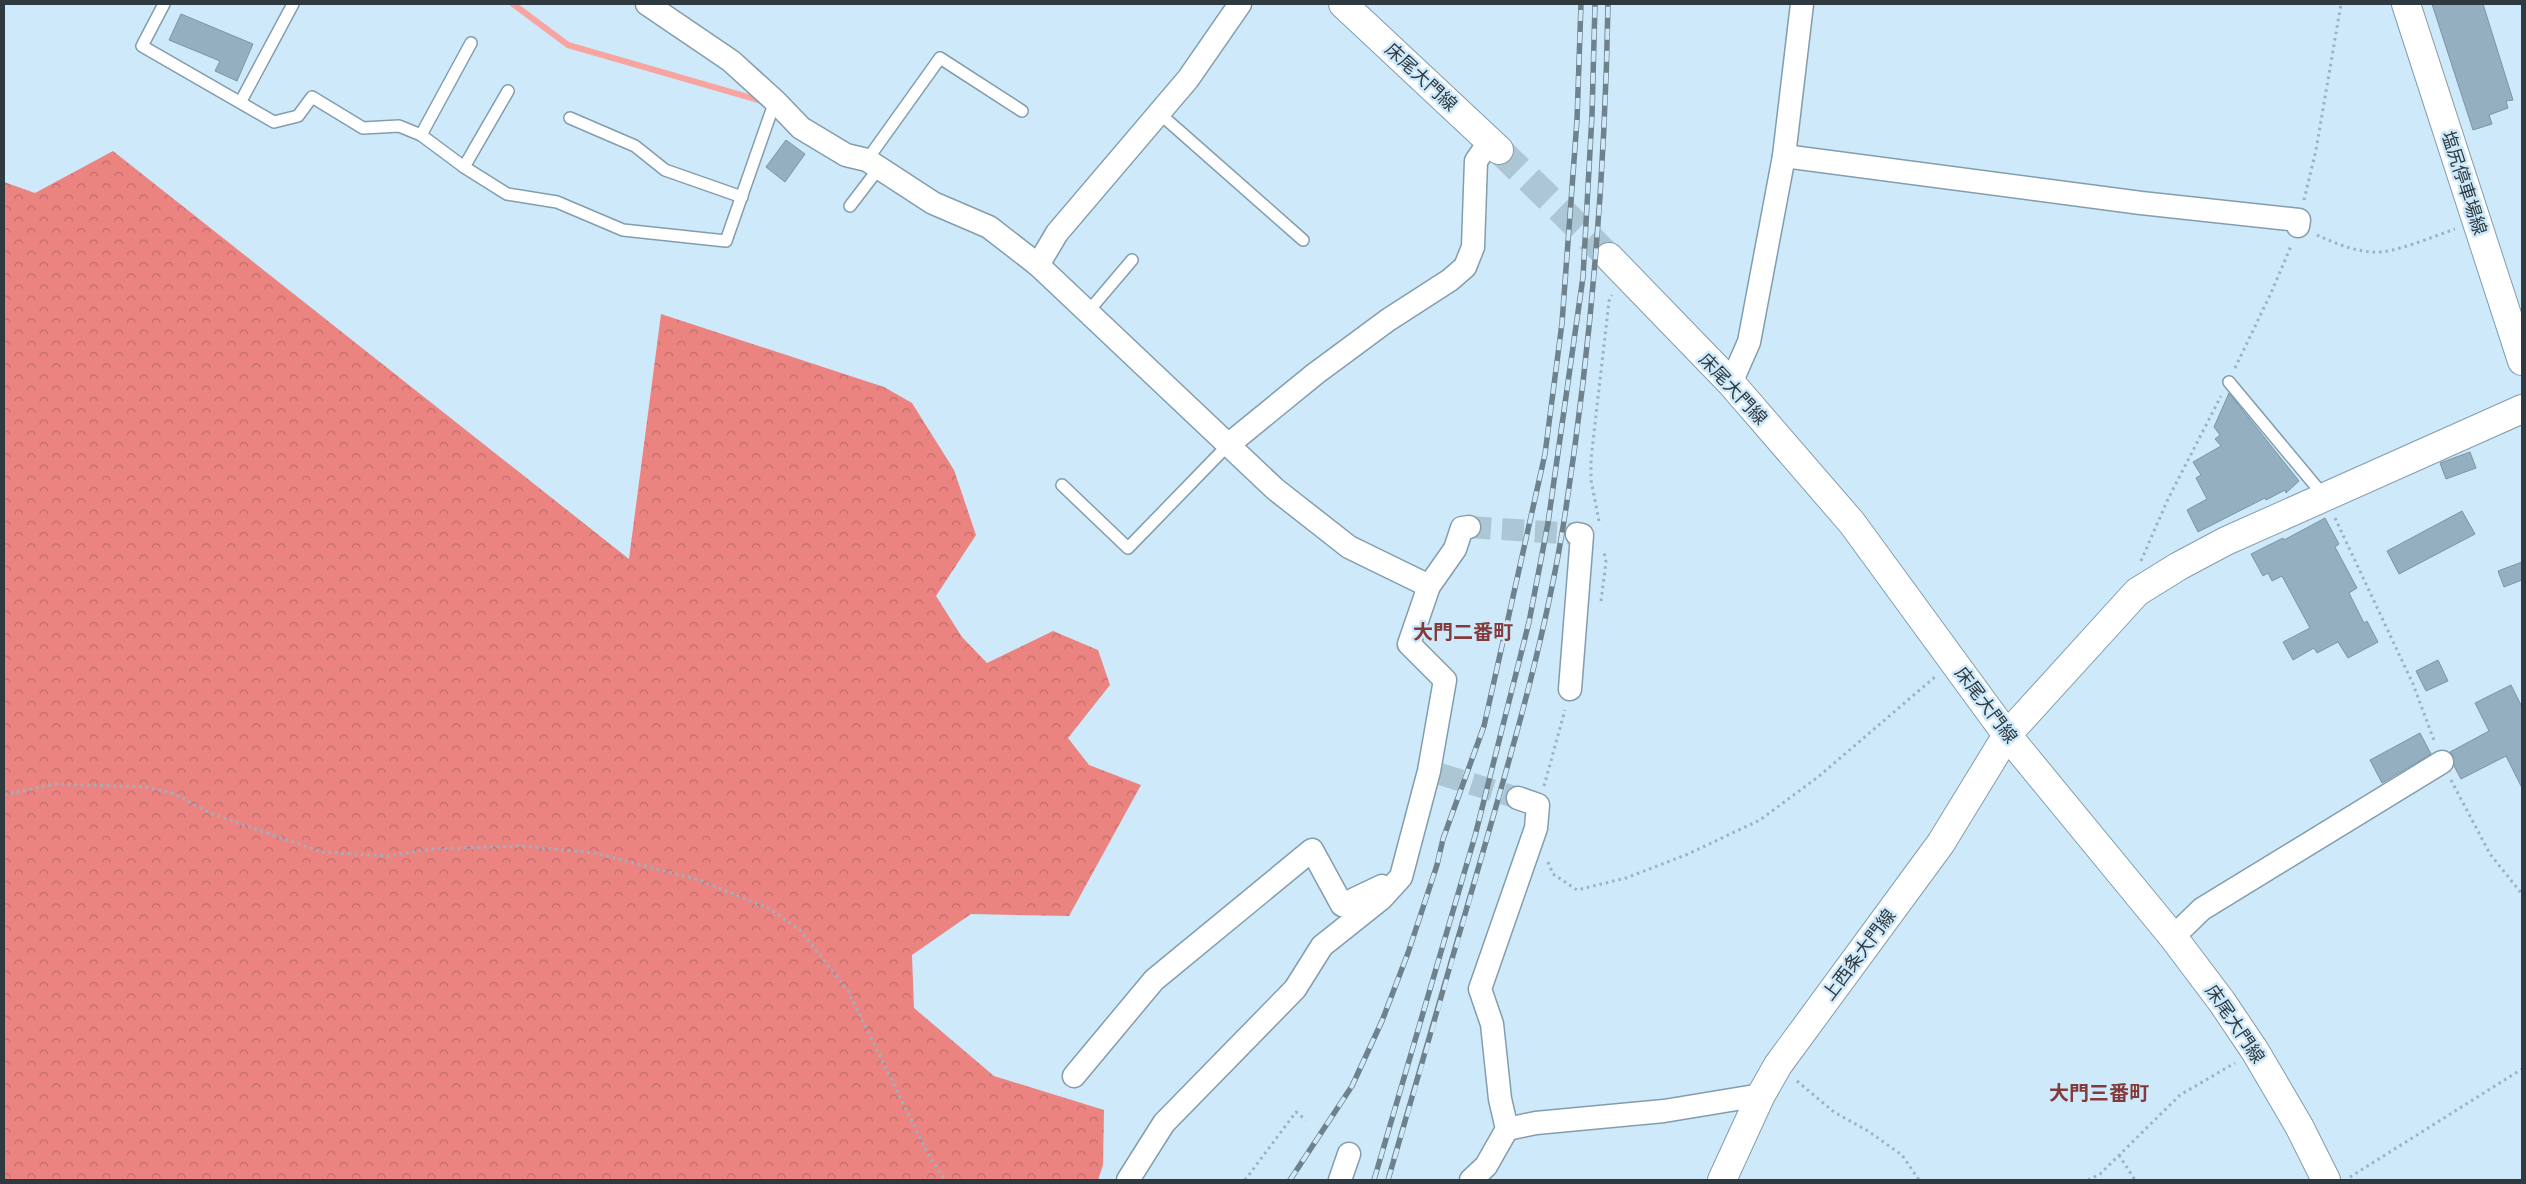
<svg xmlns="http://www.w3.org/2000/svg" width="2526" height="1184" viewBox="0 0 2526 1184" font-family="'Fira Sans','Noto Sans JP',sans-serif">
<defs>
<pattern id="forest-crowns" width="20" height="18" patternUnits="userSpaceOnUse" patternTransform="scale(1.25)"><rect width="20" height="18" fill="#eb8481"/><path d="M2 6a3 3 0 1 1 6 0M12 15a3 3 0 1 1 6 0" fill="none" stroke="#bf6d6b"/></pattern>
</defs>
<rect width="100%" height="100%" fill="#cde9fa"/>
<polygon fill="url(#forest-crowns)" points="113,151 629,559 661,314 884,387 912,403 954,470 976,535 936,596 962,637 987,663 1053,631 1098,650 1110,685 1068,738 1089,765 1141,785 1069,916 971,914 912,955 914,1008 994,1076 1104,1110 1103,1165 1098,1180 4,1180 4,182 35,193"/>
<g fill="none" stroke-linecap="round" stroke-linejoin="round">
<polyline stroke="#f8a4a0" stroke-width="6" points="513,4 568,45 765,102"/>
</g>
<g fill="#94afbf" stroke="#7b95a5">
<polygon points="2432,4 2483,4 2513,100 2506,101 2508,108 2489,115 2492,124 2473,130"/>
<polygon points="181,14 253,44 237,81 215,71 220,61 169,40"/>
<polygon points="786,140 805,154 785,182 766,167"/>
<polygon points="2229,393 2299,481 2286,493 2285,490 2266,500 2265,498 2198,532 2187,510 2207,499 2196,478 2201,475 2193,462 2221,446 2215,439 2220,435 2214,427"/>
<polygon points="2470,452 2476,468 2446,479 2440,463"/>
<polygon points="2462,511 2475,534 2399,574 2387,551"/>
<polygon points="2325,518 2339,544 2335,547 2357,588 2349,593 2364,623 2367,621 2378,642 2348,658 2338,642 2317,653 2314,648 2293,660 2283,642 2310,628 2282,576 2272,581 2268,573 2263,576 2251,554 2283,538 2284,540"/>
<polygon points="2522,562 2522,580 2504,587 2498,571"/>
<polygon points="2438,660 2448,681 2426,691 2416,671"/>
<polygon points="2511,685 2522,707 2522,788 2506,756 2461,779 2454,766 2453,756 2450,752 2489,731 2475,703"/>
<polygon points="2420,733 2431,754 2382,783 2370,760"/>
</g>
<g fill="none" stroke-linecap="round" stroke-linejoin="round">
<g stroke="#adc6d5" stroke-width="22" stroke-dasharray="22 11" stroke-linecap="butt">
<polyline points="1469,527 1577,534"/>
<polyline points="1440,774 1518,798"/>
</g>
<polyline stroke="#adc6d5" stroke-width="28" stroke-dasharray="28 14" stroke-linecap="butt" points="1499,150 1609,257"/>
<g stroke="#839dad" stroke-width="14">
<g id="lane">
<polyline points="164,4 142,46 274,122 298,116 312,97 363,128 399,126 421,135 464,167 507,194 557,202 623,230 726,241 775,101"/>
<polyline points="241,101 293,4"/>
<polyline points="1159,113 1303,240"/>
<polyline points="570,118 635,146 665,170 742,197"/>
<polyline points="421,135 471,43"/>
<polyline points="867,160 940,58 1022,111"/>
<polyline points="464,167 508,91"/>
<polyline points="850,206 879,168"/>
<polyline points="1087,313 1132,260"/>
<polyline points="2229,382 2324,496"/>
<polyline points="1062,485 1128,548 1228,445"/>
</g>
</g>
<g stroke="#839dad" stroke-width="25">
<g id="street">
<polyline points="647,4 731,61 775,101 801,128 846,155 867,160 933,203 989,227 1038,265 1275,489 1349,547 1429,586"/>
<polyline points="1784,156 2141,203 2299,220 2298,226"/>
<polyline points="1038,265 1057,233 1188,79 1240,4"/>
<polyline points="1731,383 1749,342 1784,156 1802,4"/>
<polyline points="1228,445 1315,374 1388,320 1450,280 1465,267 1473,247 1476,161 1490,141"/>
<polyline points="1570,689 1582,535 1577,534"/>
<polyline points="2173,937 2202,909 2442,762"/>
<polyline points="1074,1076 1154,980 1312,850 1342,905 1382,886"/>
<polyline points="1507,1129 1536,1123 1664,1111 1761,1095"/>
<polyline points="1128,1180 1164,1123 1295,989 1322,946 1381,899 1401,877 1429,771 1445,680 1409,644 1429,586 1455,549 1462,528 1469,527"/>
<polyline points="1340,1180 1349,1154"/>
<polyline points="1471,1180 1486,1166 1507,1129 1500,1099 1492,1024 1480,989 1536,828 1538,805 1518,798"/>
</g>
</g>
<g stroke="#839dad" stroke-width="30">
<g id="secondary">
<polyline points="1343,4 1499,150"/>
<polyline points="2406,4 2522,361"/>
<polyline points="1609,257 1731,383 1852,523 2007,735 2173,937 2222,1002 2255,1051 2299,1126 2326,1180"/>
<polyline points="1722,1180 1761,1095 1778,1065 1941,843 2007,735 2137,592 2179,566 2226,541 2522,409"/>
</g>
</g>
<g stroke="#9bb2c0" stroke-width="3" stroke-dasharray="2.5 4" stroke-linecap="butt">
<polyline points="2304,200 2316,150 2341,4"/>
<path d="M2317,235c18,8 36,16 56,17 20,2 61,-16 82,-23"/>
<polyline points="2235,368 2271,293 2291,246"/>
<polyline points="2335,518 2413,684 2435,743"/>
<polyline points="1599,521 1591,480 1591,459 1609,301 1612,295"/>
<polyline points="2141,561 2168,499 2221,396"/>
<polyline points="1601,601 1606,562 1604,552"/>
<polyline points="2451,780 2490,854 2522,894"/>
<polyline points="1544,786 1565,710"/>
<polyline points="4,795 54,784 147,787 175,794 210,813 321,852 387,856 432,849 521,846 596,853 699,880 770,909 801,931 848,991 930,1158 945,1180"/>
<polyline points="1548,862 1553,874 1577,890 1626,878 1688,854 1760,820 1818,777 1936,676"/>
<polyline points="1797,1081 1834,1112 1868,1131 1902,1155 1919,1180"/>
<polyline points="2119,1155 2135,1180"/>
<polyline points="2350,1177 2522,1069"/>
<polyline points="1245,1180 1296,1112 1306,1120"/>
<polyline points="2088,1180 2100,1174 2180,1095 2235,1063"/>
</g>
<use href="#lane" stroke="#fff" stroke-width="11"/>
<use href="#street" stroke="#fff" stroke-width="22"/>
<use href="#secondary" stroke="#fff" stroke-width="28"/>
<g stroke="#6f818b" stroke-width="5.5">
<g id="rail">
<polyline points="1290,1180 1352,1086 1382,1021 1408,953 1437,865 1443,839 1484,726 1545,454 1562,323 1577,120 1581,4"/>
<polyline points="1374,1180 1475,836 1529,622 1548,523 1583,277 1592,115 1595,4"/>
<path d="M1388,1180c34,-114 67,-228 99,-342 30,-104 60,-210 77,-317 27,-172 41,-344 44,-517"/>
</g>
</g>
<use href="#rail" stroke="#cde9fa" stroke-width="4" stroke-dasharray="11" stroke-linecap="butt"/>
</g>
<g text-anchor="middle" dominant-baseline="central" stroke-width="5" stroke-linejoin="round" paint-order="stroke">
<g font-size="18" fill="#2f3a40" stroke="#cde9fa">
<text transform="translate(1421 77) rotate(43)">床尾大門線</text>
<text transform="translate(2464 183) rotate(72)">塩尻停車場線</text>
<text transform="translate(1733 389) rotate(47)">床尾大門線</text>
<text transform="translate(1986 705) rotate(53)">床尾大門線</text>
<text transform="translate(1859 955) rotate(-53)">上西条大門線</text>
<text transform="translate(2235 1024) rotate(56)">床尾大門線</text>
</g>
<g font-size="20" font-weight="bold" fill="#823a3a" stroke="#cde9fa">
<text x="1463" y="632">大門二番町</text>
<text x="2099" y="1093">大門三番町</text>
</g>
</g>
<rect width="2526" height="1184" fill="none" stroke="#2f3a40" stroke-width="10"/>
</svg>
